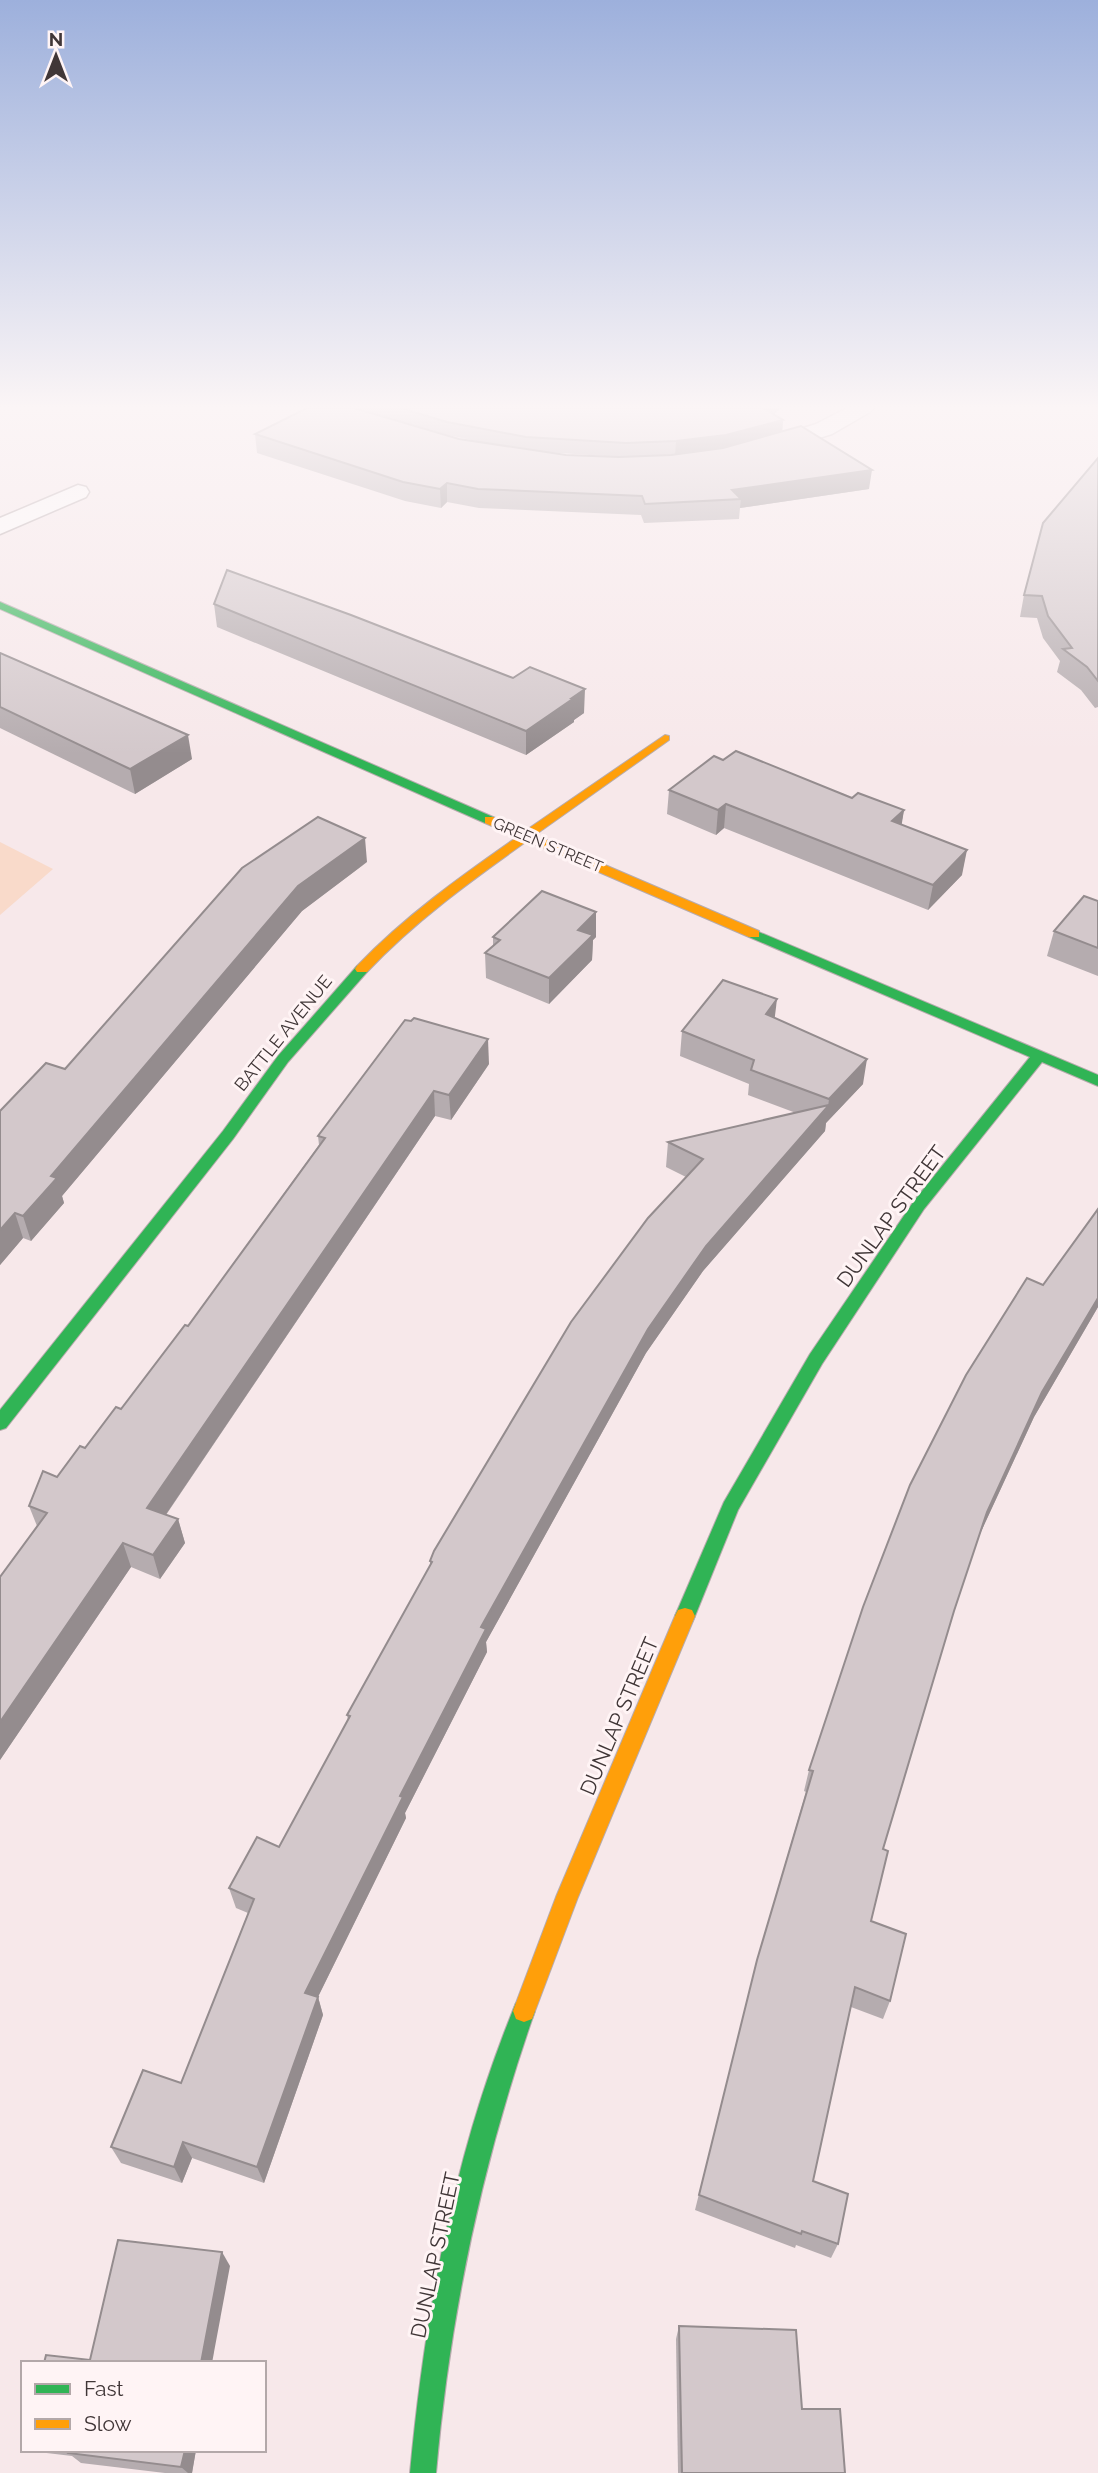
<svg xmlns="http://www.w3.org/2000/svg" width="1098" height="2473" viewBox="0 0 1098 2473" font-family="Raleway,sans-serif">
<rect width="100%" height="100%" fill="#f7e8ea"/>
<polygon fill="#f9daca" points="0,842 53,869 0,915"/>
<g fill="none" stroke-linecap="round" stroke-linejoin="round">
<g stroke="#b7abad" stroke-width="3">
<g id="street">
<polygon points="847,408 874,408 870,412 832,434 761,456 753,454 750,449 753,444 816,424"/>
<polygon points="78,485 86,487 89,492 86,497 0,534 0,518"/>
</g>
</g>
<g stroke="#b7abad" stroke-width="2">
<g id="fast">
<polygon points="0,602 493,817 495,820 493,823 485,823 0,609"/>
<polygon points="754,930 1098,1075 1098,1086 1042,1062 924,1209 822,1364 738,1510 695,1616 692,1622 685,1624 678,1622 675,1616 724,1502 810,1354 914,1201 1030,1057 749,937 747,934"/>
<polygon points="362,965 367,966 369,969 367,972 288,1062 233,1139 6,1428 0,1430 0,1410 223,1131 278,1056 357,966"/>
<path d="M524,2000l8,3 3,8c-53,151 -85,303 -99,462h-26c15,-160 44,-321 106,-470z"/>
</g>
</g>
<g stroke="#b7abad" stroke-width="2">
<g id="slow">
<path d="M665,735l4,1v4l-134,95 224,96v6h-10l-222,-96c-56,40 -112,80 -160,131h-10l-2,-3 2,-3c48,-50 104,-90 160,-129l-32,-14v-6h8l32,14z"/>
<polygon points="685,1608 692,1610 695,1616 578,1897 532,2019 524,2022 516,2019 513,2011 556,1897 675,1616 678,1610"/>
</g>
</g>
<use href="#street" fill="#fefcfc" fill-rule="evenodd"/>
<use href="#fast" fill="#30b455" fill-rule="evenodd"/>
<use href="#slow" fill="#ff9f0a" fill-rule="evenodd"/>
</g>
<g fill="#b5acaf" fill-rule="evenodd">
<path d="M355,408h426l-7,6 9,6 -1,12 87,57 -129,19 -1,11 -95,4 -3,-8 -162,-7 -32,-6 -6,6 -36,-7 -148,-48 -2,-19 204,5 31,5 -42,-9zM544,452l76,5 -54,-2z"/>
<polygon points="1098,458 1098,707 1095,708 1081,690 1057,672 1060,661 1043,638 1037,618 1020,617 1024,595"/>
<polygon points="214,604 584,713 574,720 574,722 526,755 217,627"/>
<polygon points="0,653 192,759 135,794 0,728"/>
<polygon points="723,760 852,798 904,810 901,825 962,875 928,910 724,828 716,835 667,814 669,790"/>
<polygon points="367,862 302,911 62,1196 64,1203 31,1241 23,1238 0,1265 0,1111 65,1069"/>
<polygon points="1098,901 1098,976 1047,956 1054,931"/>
<polygon points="493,937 596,937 593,940 592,960 549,1004 486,978 485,953 493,946"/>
<polygon points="775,1018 863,1084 826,1123 825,1131 703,1271 646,1353 486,1642 487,1652 405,1813 406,1818 318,1997 323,2015 264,2183 192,2158 182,2183 121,2163 111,2147 181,2083 248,1913 236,1908 229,1888 279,1847 348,1720 347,1715 430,1566 430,1561 686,1177 666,1167 668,1142 796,1113 748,1095 749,1084 680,1056 682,1031"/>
<polygon points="489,1064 451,1120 435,1116 166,1515 178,1519 185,1543 160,1579 131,1567 0,1760 0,1577 37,1526 29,1506 121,1409 188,1326 319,1145 318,1136"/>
<polygon points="1098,1209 1098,1307 1034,1417 979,1536 953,1614 883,1849 871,1921 890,2001 883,2019 851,2007 813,2181 838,2244 831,2258 796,2245 795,2248 695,2210 757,1960 806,1792 804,1791 809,1770 1043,1285"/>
<polygon points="679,2326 802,2409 845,2473 678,2473 676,2339"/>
<polygon points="35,2450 196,2450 192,2473 165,2473 81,2463 72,2456 38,2452"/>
</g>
<g fill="#948c8e">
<polygon points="767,408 781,408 764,423 765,409"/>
<polygon points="783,420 782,434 725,448 675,455 676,441"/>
<polygon points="872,470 869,489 740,508 741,499 732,490"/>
<polygon points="447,483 447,502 441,508 440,489"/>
<polygon points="585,689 584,713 574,720 574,722 526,755 526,731"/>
<polygon points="188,735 192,759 135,794 130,769"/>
<polygon points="726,804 724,828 716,835 718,810"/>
<polygon points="904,810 900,835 892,821"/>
<polygon points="365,838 367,862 302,911 62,1196 64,1203 31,1241 23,1216 51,1176 298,886"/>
<polygon points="967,850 962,875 928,910 933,885"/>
<polygon points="596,912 596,937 593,940 592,960 549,1004 549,978 578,930"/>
<polygon points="777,999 774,1024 766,1014"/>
<polygon points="488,1039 489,1064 451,1120 449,1095"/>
<polygon points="867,1059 863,1084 826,1123 825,1131 703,1271 646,1353 486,1642 487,1652 405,1813 406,1818 311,2011 305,1993 481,1627 648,1329 706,1246 828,1107 829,1099"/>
<polygon points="434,1091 435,1116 154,1532 147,1508"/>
<polygon points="15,1213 23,1238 0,1265 0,1230"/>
<polygon points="1098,1298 1098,1307 1034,1417 979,1536 987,1512 1042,1392"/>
<polygon points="178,1519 185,1543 160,1579 153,1555"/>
<polygon points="123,1543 131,1567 0,1760 0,1722"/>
<polygon points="318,1997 323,2015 264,2183 257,2167"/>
<polygon points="183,2142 192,2158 182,2183 174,2167"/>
<polygon points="222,2252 230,2266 212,2363 201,2363"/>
<polygon points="185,2450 196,2450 192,2473 188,2473 181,2467"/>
</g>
<g fill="#d3c8cb" stroke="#948c8e" stroke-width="2">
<polygon points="307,408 354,408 459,439 566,455 619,457 671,455 723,448 801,426 872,470 732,490 741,499 645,504 642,496 478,489 447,483 440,489 403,482 255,434"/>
<polygon points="400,408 767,408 765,409 783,420 726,435 676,441 626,443 526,437 447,422"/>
<polygon points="1098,458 1098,681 1087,667 1063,649 1072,648 1048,616 1042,596 1024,595 1043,523"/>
<polygon points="227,570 351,615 513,678 530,667 585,689 572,698 574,698 526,731 214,604"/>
<polygon points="0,653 188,735 130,769 0,707"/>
<polygon points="736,751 852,798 858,793 904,810 892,821 967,850 933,885 726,804 718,810 669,790 714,756 723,760"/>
<polygon points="318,817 365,838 298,886 51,1176 57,1178 23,1216 15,1213 0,1230 0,1111 46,1063 65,1069 242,868"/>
<polygon points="542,891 596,912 578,930 593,935 549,978 485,953 500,940 493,937"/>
<polygon points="1084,896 1098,901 1098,948 1054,931"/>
<polygon points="723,980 777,999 766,1014 867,1059 829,1099 751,1070 754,1060 682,1031"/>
<polygon points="414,1018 488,1039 449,1095 434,1091 147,1508 178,1519 153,1555 123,1543 0,1722 0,1577 47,1513 29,1506 43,1471 57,1477 80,1446 85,1448 116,1407 121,1409 185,1325 188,1326 325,1138 318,1136 405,1020 411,1021"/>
<polygon points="829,1105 706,1246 648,1329 481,1627 486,1629 400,1796 403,1797 305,1993 318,1997 257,2167 183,2142 174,2167 111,2147 143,2070 181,2083 254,1899 229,1888 257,1837 279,1847 350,1716 347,1715 432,1562 430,1561 434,1551 571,1322 648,1218 703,1159 668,1142"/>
<polygon points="1098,1209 1098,1298 1042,1392 987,1512 954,1611 883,1849 888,1851 871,1921 906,1934 890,2001 855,1987 813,2181 848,2194 838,2244 802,2231 801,2234 699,2195 757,1960 813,1771 809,1770 863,1607 910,1485 966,1375 1027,1278 1043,1285"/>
<polygon points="118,2240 222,2252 201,2363 44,2363 46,2355 90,2360"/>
<polygon points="679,2326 796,2330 802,2409 840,2409 845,2473 682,2473"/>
<polygon points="69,2450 185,2450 181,2467 68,2453"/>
</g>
<linearGradient id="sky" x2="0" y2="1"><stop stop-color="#9db0dc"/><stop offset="0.54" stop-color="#fbf5f6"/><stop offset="1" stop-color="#fbf5f6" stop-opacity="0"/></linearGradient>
<rect width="1098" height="754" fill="url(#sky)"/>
<g text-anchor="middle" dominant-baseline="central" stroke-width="6" stroke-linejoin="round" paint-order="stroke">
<g font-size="16" fill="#403637" stroke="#fff4f5">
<text transform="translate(548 845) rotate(23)">GREEN STREET</text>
</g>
<g font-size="18" fill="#403637" stroke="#fff4f5">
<text transform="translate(283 1033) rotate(-51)">BATTLE AVENUE</text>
</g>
<g font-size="21" fill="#403637" stroke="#fff4f5">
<text transform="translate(891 1216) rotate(-54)">DUNLAP STREET</text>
<text transform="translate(619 1716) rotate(-67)">DUNLAP STREET</text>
<text transform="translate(435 2255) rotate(-78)">DUNLAP STREET</text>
</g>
</g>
<rect x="21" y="2361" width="245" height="91" fill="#fff4f5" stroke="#b3a8a9" stroke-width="2"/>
<rect x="35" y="2384" width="35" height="10" fill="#30b455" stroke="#b3a8a9" stroke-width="2"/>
<text x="84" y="2396" font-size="21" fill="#403637">Fast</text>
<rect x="35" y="2419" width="35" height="10" fill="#ff9f0a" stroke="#b3a8a9" stroke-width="2"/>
<text x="84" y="2431" font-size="21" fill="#403637">Slow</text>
<g transform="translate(56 56)" stroke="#fff4f5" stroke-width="5" paint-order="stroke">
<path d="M0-5L12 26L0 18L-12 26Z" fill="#403637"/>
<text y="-10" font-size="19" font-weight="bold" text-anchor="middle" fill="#403637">N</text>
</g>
</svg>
